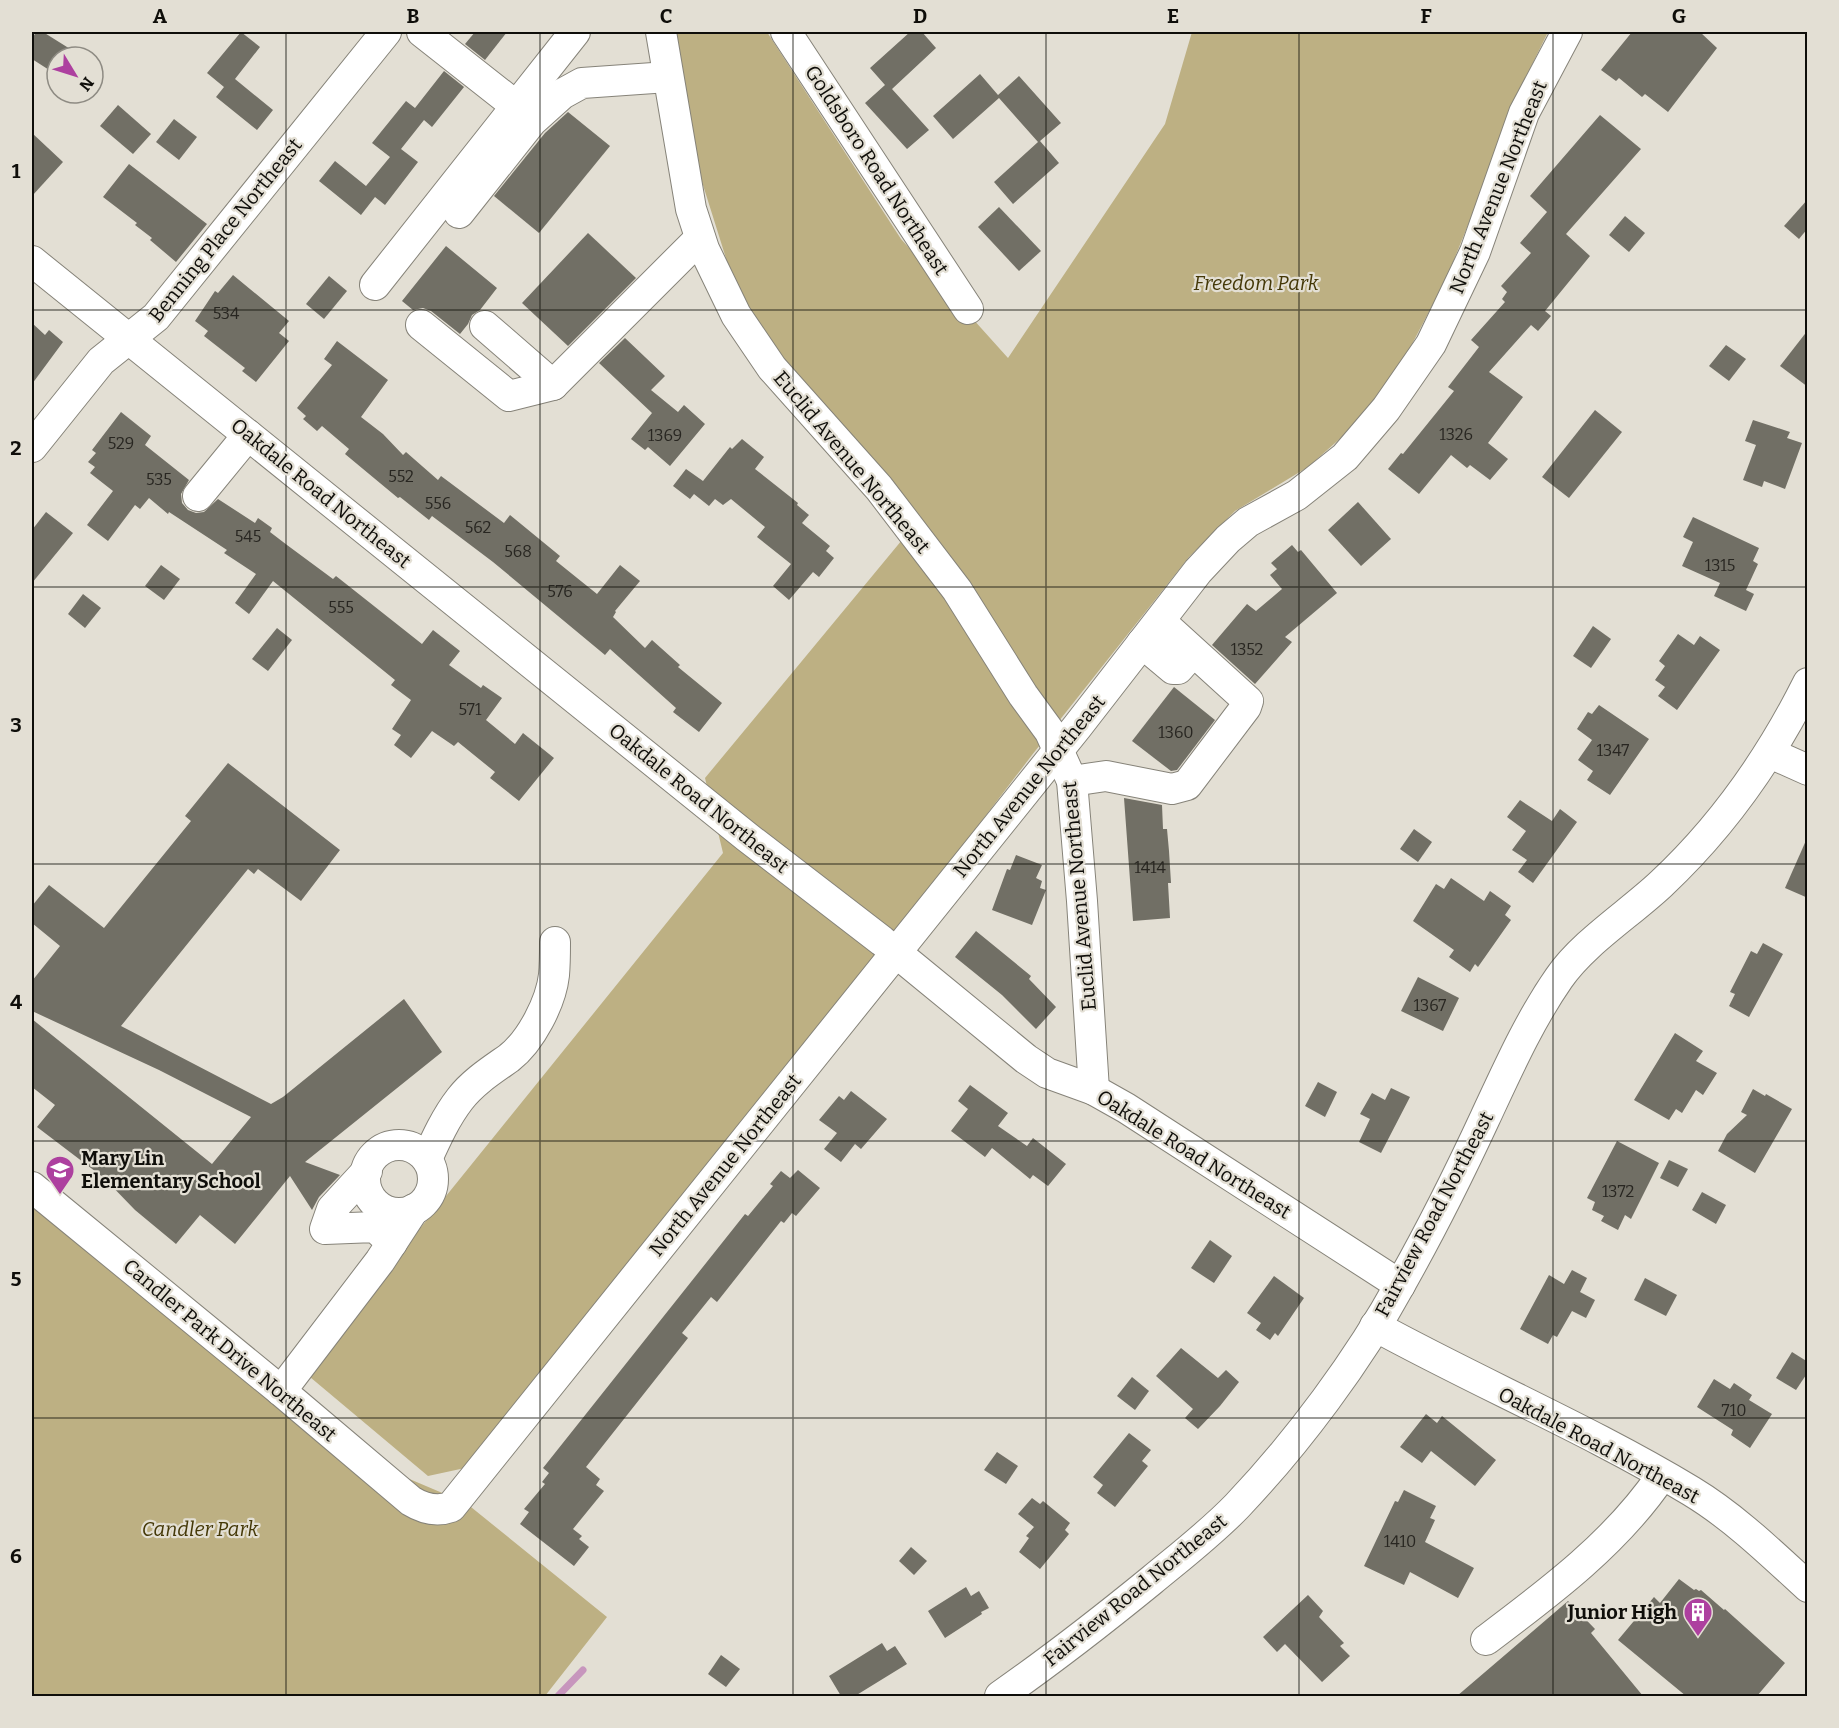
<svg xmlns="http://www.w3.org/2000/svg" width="1839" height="1728" viewBox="0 0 1839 1728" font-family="Bitter,serif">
<rect width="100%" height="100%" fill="#e3dfd4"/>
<g fill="#bdb083">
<polygon points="673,32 767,32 901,239 1008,358 1165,124 1192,32 1548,32 1513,103 1470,220 1447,277 1410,348 1373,402 1343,436 1308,467 1235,511 1189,557 1032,755 894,936 465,1468 428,1476 304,1372 723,853 705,778 921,517 762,345 730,271 692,150"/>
<polygon points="32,1176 400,1475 466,1503 607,1617 545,1696 32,1696"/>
</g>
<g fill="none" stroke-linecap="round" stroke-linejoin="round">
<polyline stroke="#c796bd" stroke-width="7" points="558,1696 583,1670"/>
</g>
<g fill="#716f65">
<polygon points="36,32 43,32 83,57 57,57 57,75 32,59 32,39"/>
<polygon points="241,32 260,47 235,79 273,110 257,130 216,97 224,87 207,73"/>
<polygon points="475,32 507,32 485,60 465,44"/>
<polygon points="910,32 922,32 936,48 892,89 929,130 907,149 865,103 885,85 870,68"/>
<polygon points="1632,32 1700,32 1717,48 1668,112 1645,94 1642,97 1619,78 1616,81 1601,70"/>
<polygon points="444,71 464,87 432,127 424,120 401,149 418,162 385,205 375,197 361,215 319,181 335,161 366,186 390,157 372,143 406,101 415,108"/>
<polygon points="980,74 998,95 1019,76 1061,123 1040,141 1059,163 1013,204 994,182 1038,142 999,98 953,139 933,116"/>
<polygon points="118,105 151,134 133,154 100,126"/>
<polygon points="568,112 610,146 539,233 494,196 545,133"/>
<polygon points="1600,115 1641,149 1566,234 1590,256 1545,311 1551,316 1538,331 1531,325 1489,372 1523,397 1488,443 1508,459 1490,480 1470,465 1467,468 1451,455 1419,494 1388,469 1401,453 1403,454 1454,391 1448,387 1479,347 1471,340 1505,302 1502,299 1507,292 1501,286 1531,253 1520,243 1547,212 1530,196"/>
<polygon points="174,119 197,137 179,160 156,142"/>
<polygon points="32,133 63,162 32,196"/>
<polygon points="129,164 207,224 176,262 150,240 152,238 135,225 137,223 103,197"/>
<polygon points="1808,199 1808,228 1799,239 1784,226"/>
<polygon points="999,207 1041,251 1019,271 978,227"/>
<polygon points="1625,216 1645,233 1629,252 1609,235"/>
<polygon points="588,233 636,278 568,346 522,303"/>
<polygon points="446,246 497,288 480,310 472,315 468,324 460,334 431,311 423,308 413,310 402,301"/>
<polygon points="233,275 289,321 279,333 289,341 256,382 242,371 245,368 204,336 208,331 195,321 215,291 218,293"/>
<polygon points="329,276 347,291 324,319 306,304"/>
<polygon points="32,323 45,335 49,330 63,342 32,384"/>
<polygon points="1808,330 1808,387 1780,366"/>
<polygon points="625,338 665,376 651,390 678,412 684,405 705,424 670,466 648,447 645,450 631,439 652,413 599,363"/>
<polygon points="337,341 388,380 361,417 383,434 403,455 406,452 438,480 441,476 504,523 510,515 560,556 556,561 597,594 620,565 640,581 615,611 616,612 613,617 645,648 652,640 680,665 678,667 722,703 699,732 673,712 676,708 610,649 605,655 493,562 432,516 429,520 400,497 398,498 345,454 349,449 322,426 317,431 303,419 306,416 297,408 332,365 324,359"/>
<polygon points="1726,345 1746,359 1729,381 1709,366"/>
<polygon points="1595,410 1622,432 1569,498 1542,477"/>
<polygon points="121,412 151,436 145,445 189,480 181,494 182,503 188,510 196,513 204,512 218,499 255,523 258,518 272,528 270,532 287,545 333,579 336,576 422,644 433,630 460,651 449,665 481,688 483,685 502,698 486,720 515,744 523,733 554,758 519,801 490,778 495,772 458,742 454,746 432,731 411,758 394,745 401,735 392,729 411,700 391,685 395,680 273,581 249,614 235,603 256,574 224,553 227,550 169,512 168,514 149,498 140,509 135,505 108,541 87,525 113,491 90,473 95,467 88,462 96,453 92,450"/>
<polygon points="1753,420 1790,432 1787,438 1802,443 1785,489 1764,481 1762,487 1743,480 1756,445 1745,441"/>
<polygon points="742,439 764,457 755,469 798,503 797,505 809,515 802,523 830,546 826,551 834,558 819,577 813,572 789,600 773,586 791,564 757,537 765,527 731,499 723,505 715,499 709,506 694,494 690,499 673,486 686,469 703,481 730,447 732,449"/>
<polygon points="1358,502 1391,539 1361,566 1328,530"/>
<polygon points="46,512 73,533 32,583 32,530"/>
<polygon points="1693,517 1759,548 1753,561 1758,564 1746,590 1754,594 1746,611 1714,596 1720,583 1682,566 1693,542 1683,537"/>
<polygon points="1292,545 1298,552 1301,550 1337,593 1285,637 1292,642 1255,684 1212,645 1247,604 1256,611 1282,589 1270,575 1277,569 1271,563"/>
<polygon points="161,565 180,579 164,600 145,586"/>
<polygon points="83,594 101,608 85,628 68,614"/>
<polygon points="1593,626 1611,639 1591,668 1573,656"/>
<polygon points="277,628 292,640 268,671 252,659"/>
<polygon points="1678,634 1694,645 1700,636 1720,650 1677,710 1658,696 1665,687 1655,680 1665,666 1659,661"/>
<polygon points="1174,687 1215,720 1177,770 1171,771 1132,741"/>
<polygon points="1599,705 1649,739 1610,795 1587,780 1593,771 1578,760 1592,740 1577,729 1588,712 1592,714"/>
<polygon points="228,763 340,850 301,901 258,869 254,874 248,869 121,1026 271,1104 283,1097 404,999 442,1052 305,1162 340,1175 319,1197 312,1210 290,1176 235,1244 200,1215 176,1244 135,1210 104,1178 37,1127 55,1105 32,1087 32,1019 212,1164 251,1117 159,1070 32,1011 32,981 60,946 32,923 32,906 49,885 104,928 191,821 185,816"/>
<polygon points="1124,798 1162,805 1163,829 1167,829 1169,851 1171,883 1168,883 1170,918 1133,921"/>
<polygon points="1520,800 1552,821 1560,809 1577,822 1533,883 1518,872 1527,860 1512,850 1526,831 1507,817"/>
<polygon points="1414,829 1432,842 1418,862 1400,849"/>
<polygon points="1808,836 1808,898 1785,888"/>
<polygon points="1016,855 1042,865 1036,878 1042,881 1040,888 1046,890 1032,925 992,910 1007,869 1010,870"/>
<polygon points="1451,878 1484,901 1490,891 1511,906 1505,915 1511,920 1478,967 1475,964 1470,972 1449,957 1454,950 1413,921 1436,884 1444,889"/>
<polygon points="976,931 1031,976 1029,979 1056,1007 1036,1029 1002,995 955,957"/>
<polygon points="1763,943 1783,954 1749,1017 1729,1006 1735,994 1730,992 1751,951 1757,954"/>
<polygon points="1418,977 1459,998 1443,1031 1401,1011"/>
<polygon points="1675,1033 1703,1051 1696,1061 1717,1073 1703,1095 1696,1090 1682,1113 1676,1109 1669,1120 1634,1100"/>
<polygon points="1318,1082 1337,1092 1325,1117 1305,1106"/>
<polygon points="970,1085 1008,1113 998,1126 1027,1146 1033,1138 1066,1164 1048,1186 1033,1175 1030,1179 992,1148 985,1157 951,1131 968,1109 958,1101"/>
<polygon points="1391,1088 1410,1097 1381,1153 1359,1142 1370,1119 1360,1114 1372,1093 1385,1100"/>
<polygon points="1753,1089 1765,1096 1766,1094 1792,1109 1755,1173 1718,1151 1727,1134 1747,1115 1741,1112"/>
<polygon points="851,1091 887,1119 861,1149 855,1144 841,1162 824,1149 837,1133 819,1120 839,1096 844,1100"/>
<polygon points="1617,1141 1659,1163 1631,1219 1625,1215 1618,1230 1601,1221 1604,1216 1592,1210 1595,1202 1587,1198"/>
<polygon points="1669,1160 1688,1169 1678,1187 1660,1178"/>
<polygon points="798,1170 820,1188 796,1216 792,1213 784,1223 781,1221 717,1302 711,1297 682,1333 688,1338 586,1467 600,1479 596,1485 604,1491 573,1529 582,1536 579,1539 589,1547 574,1566 520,1524 529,1512 524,1509 545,1484 542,1482 549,1473 543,1468 745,1214 748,1216 773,1186 770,1184 781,1171 790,1178"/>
<polygon points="1702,1192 1726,1205 1716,1224 1692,1210"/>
<polygon points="1210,1240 1232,1256 1214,1283 1191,1268"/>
<polygon points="1572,1270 1587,1278 1580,1292 1595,1300 1586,1318 1572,1311 1557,1337 1553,1335 1548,1344 1520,1329 1549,1275 1564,1284"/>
<polygon points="1274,1276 1304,1298 1278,1336 1275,1333 1270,1340 1256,1330 1261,1323 1247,1313"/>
<polygon points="1645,1278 1677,1295 1666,1316 1634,1300"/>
<polygon points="1181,1348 1218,1378 1226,1370 1239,1382 1220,1406 1198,1429 1185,1418 1193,1409 1156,1376"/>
<polygon points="1792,1352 1808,1362 1808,1372 1796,1390 1776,1378"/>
<polygon points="1132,1377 1149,1391 1135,1410 1117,1396"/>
<polygon points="1714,1379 1730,1389 1734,1383 1752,1395 1749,1400 1772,1414 1750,1448 1731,1435 1733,1430 1697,1407"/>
<polygon points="1426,1414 1437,1423 1442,1416 1496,1460 1475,1486 1431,1451 1422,1463 1400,1447"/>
<polygon points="1129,1433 1151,1450 1142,1461 1148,1466 1115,1507 1097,1493 1103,1485 1093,1477"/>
<polygon points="997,1452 1018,1466 1006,1484 984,1470"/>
<polygon points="1404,1490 1436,1506 1430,1518 1435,1520 1425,1542 1474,1568 1458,1598 1410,1572 1404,1585 1364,1566 1395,1501 1398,1502"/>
<polygon points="1032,1498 1040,1504 1043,1501 1070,1523 1065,1530 1069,1534 1040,1569 1019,1552 1029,1538 1026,1536 1034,1527 1018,1514"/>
<polygon points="911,1547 927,1561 914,1575 899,1561"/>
<polygon points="1679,1579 1694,1590 1696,1589 1699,1591 1701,1590 1724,1610 1725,1609 1785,1663 1757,1696 1686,1696 1618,1640 1654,1597 1660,1603"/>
<polygon points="966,1587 971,1596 979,1591 989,1608 981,1612 982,1614 945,1638 928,1611"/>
<polygon points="1308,1595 1323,1611 1319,1617 1344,1643 1340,1646 1350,1656 1322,1682 1285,1644 1277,1652 1263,1637"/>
<polygon points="1568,1601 1595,1629 1591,1633 1643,1696 1457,1696"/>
<polygon points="882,1643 887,1651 895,1646 907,1664 855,1696 841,1696 829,1676"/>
<polygon points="721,1655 740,1669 726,1687 708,1674"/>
</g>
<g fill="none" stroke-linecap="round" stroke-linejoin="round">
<g stroke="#868379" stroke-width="32">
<g id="minor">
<polyline points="422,32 516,106"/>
<polyline points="661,32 691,209 704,249 736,315 772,368 879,488 957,590 1023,695 1050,732 1072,781 1082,901 1094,1090"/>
<polyline points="786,32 968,309"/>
<polyline points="459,213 532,121 562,94 582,83 668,77"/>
<polyline points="32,261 747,837 882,941 1026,1059 1047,1073 1094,1090 1126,1108 1400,1285"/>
<polyline points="375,285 575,32"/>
<polyline points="421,325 509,396 553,385"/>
<polyline points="485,326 553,385 700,238"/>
<polyline points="32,447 101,361 156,317 386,32"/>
<polyline points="198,496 248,435"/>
<polyline points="1142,643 1173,669 1178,669 1193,652"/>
<polyline points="1770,753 1808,770"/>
<polyline points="1072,781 1106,776 1172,789 1187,785 1246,707 1248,701 1160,621"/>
<circle cx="399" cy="1179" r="34"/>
<path d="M427,1159c9,-20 19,-42 33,-60 13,-17 32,-29 49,-41 22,-17 42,-56 45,-83 1,-11 1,-22 1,-33"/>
<polyline points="367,1171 332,1209 325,1229 375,1227 392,1243"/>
<path d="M32,1187l249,204 130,110c13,8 26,11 40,6l626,-780 121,-156 30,-32 20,-17 49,-27 48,-38 41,-48 45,-65 44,-92 49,-139 43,-81"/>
<path d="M1375,1326c104,57 215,104 316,165 43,26 80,62 117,96"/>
<polyline points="281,1391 380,1261 414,1209"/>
<path d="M1486,1640c64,-48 131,-98 176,-165"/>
<path d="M1000,1696c53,-37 103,-76 152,-116 29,-24 59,-47 85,-74 60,-63 122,-146 164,-223 30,-53 58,-109 84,-165 22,-47 44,-97 74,-140 24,-35 70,-64 102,-94 62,-58 109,-125 147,-201"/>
</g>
</g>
<use href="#minor" stroke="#fff" stroke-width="30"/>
</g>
<path fill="none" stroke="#0f0e0a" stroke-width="1.5" stroke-opacity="0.55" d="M286,32v1664M540,32v1664M793,32v1664M1046,32v1664M1299,32v1664M1553,32v1664M32,310h1776M32,587h1776M32,864h1776M32,1141h1776M32,1418h1776"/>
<defs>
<g id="school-pin" transform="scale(1.5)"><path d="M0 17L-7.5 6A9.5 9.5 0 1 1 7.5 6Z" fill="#ad409f" stroke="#e3dfd4"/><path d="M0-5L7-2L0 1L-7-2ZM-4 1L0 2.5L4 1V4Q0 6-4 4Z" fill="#fff"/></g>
<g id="building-pin" transform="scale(1.5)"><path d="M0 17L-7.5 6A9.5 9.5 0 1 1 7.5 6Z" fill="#ad409f" stroke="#e3dfd4"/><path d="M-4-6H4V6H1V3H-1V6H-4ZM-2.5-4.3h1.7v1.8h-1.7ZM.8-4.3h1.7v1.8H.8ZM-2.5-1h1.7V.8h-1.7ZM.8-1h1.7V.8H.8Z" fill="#fff"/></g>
</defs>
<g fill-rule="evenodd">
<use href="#school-pin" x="60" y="1170"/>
<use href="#building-pin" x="1698" y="1612"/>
</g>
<g text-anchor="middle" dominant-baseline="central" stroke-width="4.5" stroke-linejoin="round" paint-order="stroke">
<g font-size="16" fill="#282621">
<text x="226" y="313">534</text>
<text x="1456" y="434">1326</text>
<text x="665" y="435">1369</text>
<text x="121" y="443">529</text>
<text x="401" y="476">552</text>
<text x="159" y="479">535</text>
<text x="438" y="503">556</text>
<text x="478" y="527">562</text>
<text x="248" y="536">545</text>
<text x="518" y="551">568</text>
<text x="1720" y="565">1315</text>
<text x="560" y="591">576</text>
<text x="341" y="607">555</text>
<text x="1247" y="649">1352</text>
<text x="470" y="709">571</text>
<text x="1176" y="732">1360</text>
<text x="1613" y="750">1347</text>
<text x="1150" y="867">1414</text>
<text x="1430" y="1005">1367</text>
<text x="1618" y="1191">1372</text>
<text x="1734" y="1410">710</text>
<text x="1400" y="1541">1410</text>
</g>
<g font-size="20" fill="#0f0e0a" stroke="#e3dfd4">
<text transform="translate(877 170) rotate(57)">Goldsboro Road Northeast</text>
<text transform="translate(1498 187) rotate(-68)">North Avenue Northeast</text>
<text transform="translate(225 230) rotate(-51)">Benning Place Northeast</text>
<text transform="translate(852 462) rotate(50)">Euclid Avenue Northeast</text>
<text transform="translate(321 493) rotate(39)">Oakdale Road Northeast</text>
<text transform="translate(1029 786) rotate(-51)">North Avenue Northeast</text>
<text transform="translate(699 798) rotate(39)">Oakdale Road Northeast</text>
<text transform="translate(1079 896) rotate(-95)">Euclid Avenue Northeast</text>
<text transform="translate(1194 1154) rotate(32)">Oakdale Road Northeast</text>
<text transform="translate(725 1165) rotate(-51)">North Avenue Northeast</text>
<text transform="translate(1434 1214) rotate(-62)">Fairview Road Northeast</text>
<text transform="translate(230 1350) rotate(40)">Candler Park Drive Northeast</text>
<text transform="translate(1599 1445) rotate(28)">Oakdale Road Northeast</text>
<text transform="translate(1135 1590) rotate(-39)">Fairview Road Northeast</text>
</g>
<g font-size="20" font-style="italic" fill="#443807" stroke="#e3dfd4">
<text x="1256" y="283">Freedom Park</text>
<text x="200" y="1529">Candler Park</text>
</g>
<g font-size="20" font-weight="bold" fill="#0f0e0a" stroke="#e3dfd4" text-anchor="start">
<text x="81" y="1158">Mary Lin<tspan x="81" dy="23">Elementary School</tspan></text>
<text x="1677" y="1612" text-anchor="end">Junior High</text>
</g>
</g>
<rect width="1839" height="1728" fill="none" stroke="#e3dfd4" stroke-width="66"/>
<g transform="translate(75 75) rotate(128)"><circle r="28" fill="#e3dfd4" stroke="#8e8b83" stroke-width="1.5"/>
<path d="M0-4.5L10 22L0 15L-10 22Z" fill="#ad409f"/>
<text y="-9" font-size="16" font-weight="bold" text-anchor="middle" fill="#0f0e0a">N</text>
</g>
<rect x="33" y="33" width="1773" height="1662" fill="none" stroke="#0f0e0a" stroke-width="2"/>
<g font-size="20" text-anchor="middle" font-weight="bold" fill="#0f0e0a">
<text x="160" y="23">A</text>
<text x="413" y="23">B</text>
<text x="666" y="23">C</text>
<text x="920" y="23">D</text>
<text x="1173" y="23">E</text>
<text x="1426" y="23">F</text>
<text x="1679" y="23">G</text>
<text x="16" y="178">1</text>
<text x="16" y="455">2</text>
<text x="16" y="732">3</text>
<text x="16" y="1009">4</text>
<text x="16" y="1286">5</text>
<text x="16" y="1563">6</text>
</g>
</svg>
